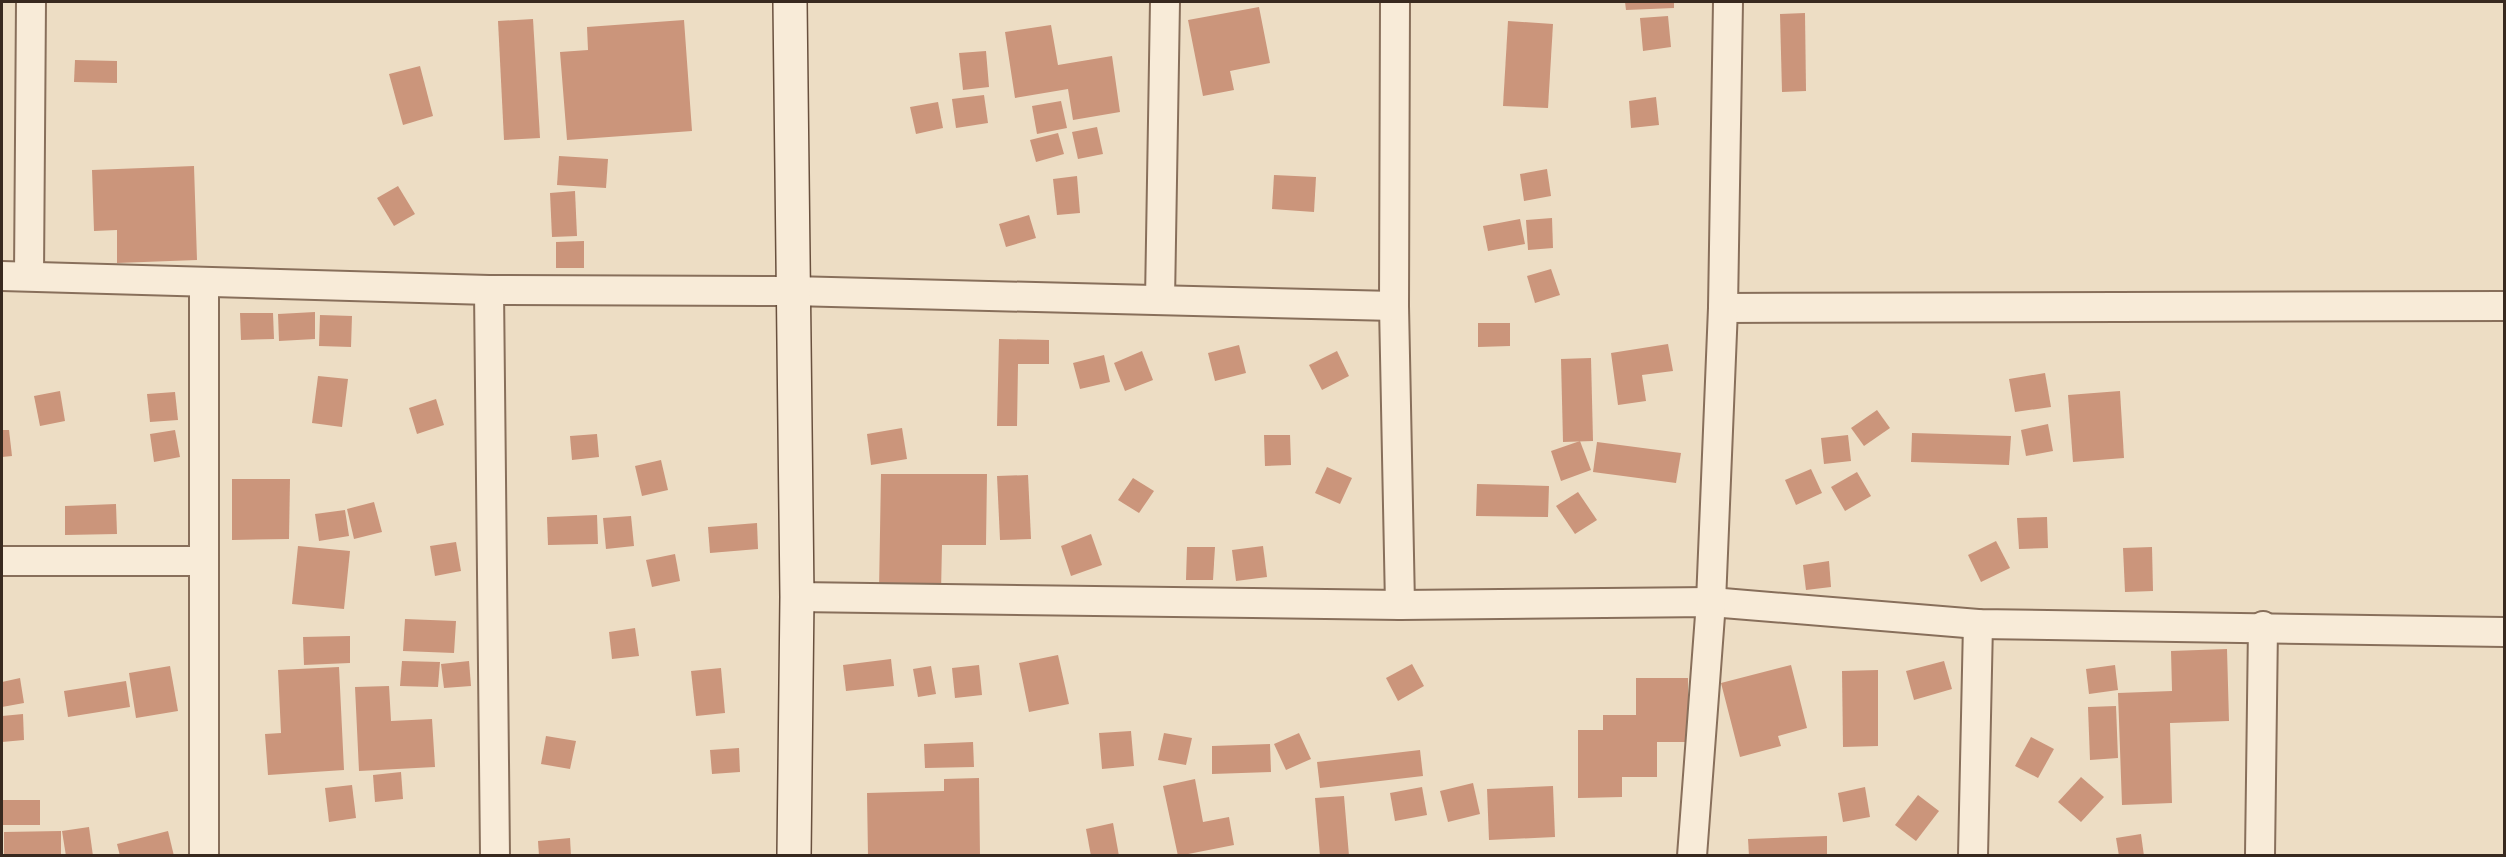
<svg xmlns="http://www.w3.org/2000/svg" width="2506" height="857" viewBox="0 0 2506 857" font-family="'Playfair Display',serif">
<rect width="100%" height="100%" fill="#edddc4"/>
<g fill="#cb957b">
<polygon points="1625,2 1674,2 1674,8 1626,10"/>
<polygon points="1259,7 1270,63 1230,71 1234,90 1203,96 1188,20"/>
<polygon points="1805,13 1806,91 1782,92 1780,14"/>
<polygon points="1668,16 1671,47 1643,51 1640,18"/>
<polygon points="533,19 540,138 504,140 498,21"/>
<polygon points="684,20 692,131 567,140 560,52 588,50 587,27"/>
<polygon points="1508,21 1553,24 1548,108 1503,106"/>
<polygon points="1051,25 1058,65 1112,56 1120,112 1073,120 1068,89 1015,98 1005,32"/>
<polygon points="986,51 989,87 963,90 959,53"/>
<polygon points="75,60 117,61 117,83 74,82"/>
<polygon points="420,66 433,116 403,125 389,74"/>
<polygon points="984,95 988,123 956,128 952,99"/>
<polygon points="1656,97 1659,125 1631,128 1629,101"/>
<polygon points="1061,101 1067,128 1037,134 1032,106"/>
<polygon points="938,102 943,128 916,134 910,107"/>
<polygon points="1097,127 1103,154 1078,159 1072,132"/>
<polygon points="1058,133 1064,154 1036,162 1030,140"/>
<polygon points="559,156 608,159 606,188 557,185"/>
<polygon points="194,166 197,260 117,263 117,230 94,231 92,170"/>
<polygon points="1547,169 1551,196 1524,201 1520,174"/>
<polygon points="1274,175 1316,177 1314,212 1272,209"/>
<polygon points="1077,176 1080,213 1057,215 1053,179"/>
<polygon points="398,186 415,214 394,226 377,198"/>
<polygon points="575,191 577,236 552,237 550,193"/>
<polygon points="1029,215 1036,238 1006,247 999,224"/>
<polygon points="1552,218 1553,248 1528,250 1526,220"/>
<polygon points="1520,219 1525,244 1488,251 1483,226"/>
<polygon points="584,241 584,268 556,268 556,242"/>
<polygon points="1551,269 1560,295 1535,303 1527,276"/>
<polygon points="315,312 315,339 279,341 278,314"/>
<polygon points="240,313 273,313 274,339 241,340"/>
<polygon points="320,315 352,316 351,347 319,346"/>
<polygon points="1478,323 1510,323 1510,346 1478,347"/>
<polygon points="999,339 1049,340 1049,364 1018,364 1017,426 997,426"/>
<polygon points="1668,344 1673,371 1642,375 1646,401 1618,405 1611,353"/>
<polygon points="1239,345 1246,373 1215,381 1208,353"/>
<polygon points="1142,351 1153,380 1125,391 1114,363"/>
<polygon points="1337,351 1349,376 1322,390 1309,365"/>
<polygon points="1104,355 1110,382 1080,389 1073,363"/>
<polygon points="1591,358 1593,441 1563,442 1561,359"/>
<polygon points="2045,373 2051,407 2015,412 2009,379"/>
<polygon points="318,376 348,379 342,427 312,423"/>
<polygon points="60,391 65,421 40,426 34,396"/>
<polygon points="2120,391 2124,458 2073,462 2068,395"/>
<polygon points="175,392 178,420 150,422 147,394"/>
<polygon points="436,399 444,425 417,434 409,408"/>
<polygon points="1877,410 1890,428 1864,446 1851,428"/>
<polygon points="2048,424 2053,451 2026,456 2021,430"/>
<polygon points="902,428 907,459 871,465 867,434"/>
<polygon points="2,430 9,430 12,456 2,457"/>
<polygon points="175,430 180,457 154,462 150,434"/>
<polygon points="1912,433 2011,436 2009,465 1911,462"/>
<polygon points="597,434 599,457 572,460 570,436"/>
<polygon points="1264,435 1290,435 1291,465 1265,466"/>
<polygon points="1848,435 1851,461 1824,464 1821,438"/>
<polygon points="1580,441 1591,470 1561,481 1551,451"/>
<polygon points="1597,442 1681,453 1676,483 1593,472"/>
<polygon points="661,460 668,490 642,496 635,466"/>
<polygon points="1327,467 1352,478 1340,504 1315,493"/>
<polygon points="1811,469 1822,493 1796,505 1785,480"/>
<polygon points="1857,472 1871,496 1845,511 1831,487"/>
<polygon points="881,474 987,474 986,545 942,545 941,592 879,591"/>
<polygon points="1028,475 1031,539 1000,540 997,476"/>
<polygon points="1133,478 1154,491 1139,513 1118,500"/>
<polygon points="232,479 290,479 289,539 232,540"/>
<polygon points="1477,484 1549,486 1548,517 1476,516"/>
<polygon points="1578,492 1597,520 1575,534 1556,506"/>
<polygon points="374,502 382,532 354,539 347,509"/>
<polygon points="116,504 117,534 65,535 65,506"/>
<polygon points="345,510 349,536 319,541 315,514"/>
<polygon points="597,515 598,544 548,545 547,517"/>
<polygon points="631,516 634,546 606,549 603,518"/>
<polygon points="2047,517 2048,548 2019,549 2017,518"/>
<polygon points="757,523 758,549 710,553 708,527"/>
<polygon points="1091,534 1102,565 1071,576 1061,546"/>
<polygon points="1996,541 2010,568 1981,582 1968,555"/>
<polygon points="456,542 461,571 435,576 430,546"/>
<polygon points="298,546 350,551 344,609 292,604"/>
<polygon points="1263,546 1267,577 1236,581 1232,550"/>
<polygon points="1187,547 1215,547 1213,580 1186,580"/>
<polygon points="2152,547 2153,591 2125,592 2123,548"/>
<polygon points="675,554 680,581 652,587 646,560"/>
<polygon points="1829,561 1831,587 1806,590 1803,565"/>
<polygon points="405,619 456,621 454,653 403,651"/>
<polygon points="635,628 639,656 612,659 609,632"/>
<polygon points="350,636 350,663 304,665 303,637"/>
<polygon points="2227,649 2229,721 2170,723 2172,803 2122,805 2118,693 2172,691 2171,651"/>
<polygon points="1058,655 1069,704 1029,712 1019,663"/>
<polygon points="891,659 894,686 846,691 843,665"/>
<polygon points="402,661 440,662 438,687 400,686"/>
<polygon points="469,661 471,686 444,688 441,664"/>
<polygon points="1944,661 1952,689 1914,700 1906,671"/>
<polygon points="1412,664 1424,686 1398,701 1386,678"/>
<polygon points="979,665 982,695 955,698 952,668"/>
<polygon points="1791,665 1807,728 1778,736 1781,746 1740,757 1721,683"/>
<polygon points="2115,665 2118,690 2089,694 2086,669"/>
<polygon points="170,666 178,711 136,718 129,673"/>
<polygon points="931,666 936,694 918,697 913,669"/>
<polygon points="339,667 344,770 268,775 265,734 281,733 278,670"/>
<polygon points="721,668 725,713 696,716 691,671"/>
<polygon points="1878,670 1878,746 1843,747 1842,671"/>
<polygon points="20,678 24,703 2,707 2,682"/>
<polygon points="1636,678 1688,678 1688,742 1657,742 1657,777 1622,777 1622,797 1578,798 1578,730 1603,730 1603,715 1636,715"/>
<polygon points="126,681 130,707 68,717 64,691"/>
<polygon points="389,686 391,721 432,719 435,767 359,771 355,687"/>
<polygon points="2116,706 2118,758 2090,760 2088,707"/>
<polygon points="23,714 24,740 2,742 2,716"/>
<polygon points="1131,731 1134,766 1102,769 1099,733"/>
<polygon points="1164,733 1192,738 1186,765 1158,760"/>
<polygon points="1299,733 1311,759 1286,770 1274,744"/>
<polygon points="546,736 576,741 570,769 541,764"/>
<polygon points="2031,737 2054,749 2038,778 2015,766"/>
<polygon points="973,742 974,767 925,768 924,744"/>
<polygon points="1270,744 1271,772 1212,774 1212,746"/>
<polygon points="739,748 740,772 712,774 710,750"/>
<polygon points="1420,750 1423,776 1320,788 1317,762"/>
<polygon points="401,772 403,799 375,802 373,775"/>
<polygon points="2081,777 2104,797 2081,822 2058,802"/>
<polygon points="979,778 980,856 868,856 867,793 944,791 944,779"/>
<polygon points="1195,779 1203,822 1229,817 1234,845 1178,856 1163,786"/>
<polygon points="1473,783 1480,814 1448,822 1440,791"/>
<polygon points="352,785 356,818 329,822 325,788"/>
<polygon points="1553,786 1555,837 1489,840 1487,789"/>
<polygon points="1422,787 1427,815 1395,821 1390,793"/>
<polygon points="1865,787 1870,817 1843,822 1838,793"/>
<polygon points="1918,795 1939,811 1916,841 1895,825"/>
<polygon points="1344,796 1349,856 1320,856 1315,798"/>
<rect x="2" y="800" width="38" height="25"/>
<polygon points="1113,823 1119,856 1091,856 1086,829"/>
<polygon points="89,827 93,856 66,856 62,831"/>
<polygon points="61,831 61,856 4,856 4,832"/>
<polygon points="168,831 174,856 120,856 117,844"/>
<polygon points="2141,834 2144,856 2119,856 2116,838"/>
<polygon points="1827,836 1827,856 1749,856 1748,839"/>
<polygon points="570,838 571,856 539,856 538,841"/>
</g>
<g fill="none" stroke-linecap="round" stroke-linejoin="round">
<g stroke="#886f5b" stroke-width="32">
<g id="street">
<polyline points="1395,2 1394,306 1400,605"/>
<polyline points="2,276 489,290 792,291 1394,306"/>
<polyline points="29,276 31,2"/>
<polyline points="204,283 204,856"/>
<polyline points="489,290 495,856"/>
<polyline points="1160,300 1165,2"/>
<polyline points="1723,308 2504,306"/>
<polyline points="2,561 204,561"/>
<polyline points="797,597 1400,605 1711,602 1978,624 2504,632"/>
<polyline points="1692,856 1711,602 1723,308 1728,2"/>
<polyline points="1973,856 1978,624"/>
<polyline points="2260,856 2263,626"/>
</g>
</g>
<g stroke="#69503e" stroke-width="36">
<polyline id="secondary" points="790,2 797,597 794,856"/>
</g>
<use href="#street" stroke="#f8ebd8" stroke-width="28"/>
<use href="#secondary" stroke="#f8ebd8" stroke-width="33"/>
</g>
<rect width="2506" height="857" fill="none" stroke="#38291f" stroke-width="6"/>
</svg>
